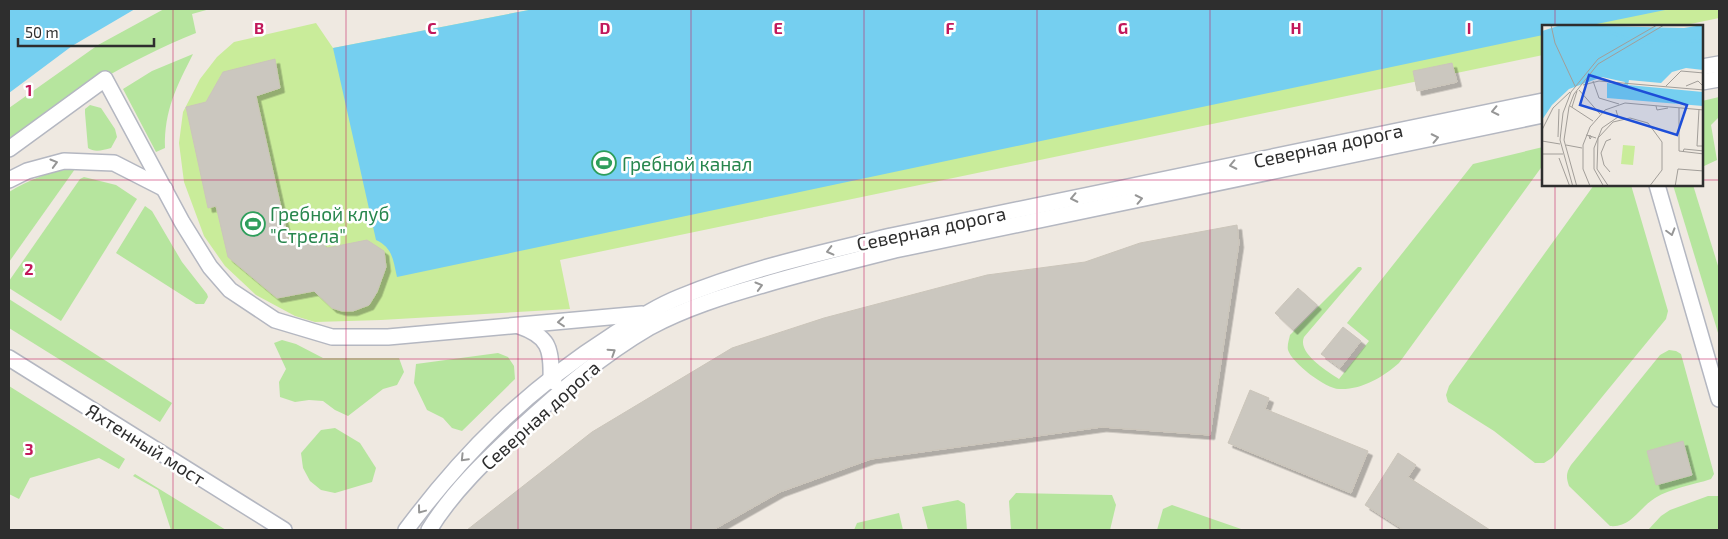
<svg xmlns="http://www.w3.org/2000/svg" width="1728" height="539" viewBox="0 0 1728 539" font-family="'Exo 2',sans-serif">
<defs>
<filter id="shadow"><feDropShadow dx="4.5" dy="4.5" stdDeviation="0" flood-color="#0004"/></filter>
</defs>
<rect width="100%" height="100%" fill="#efe9e1"/>
<g fill="#b6e59e">
<path d="M164,9h46l-18,5 4,19c-69,28 -127,64 -187,106v-31l89,-63z"/>
<path d="M193,54c-16,32 -29,56 -28,94l-9,4 -33,-63 29,-18z"/>
<polygon points="1719,97 1719,117 1711,125 1717,160 1702,167 1702,101"/>
<path d="M90,105l11,3 14,21 2,8 -6,11c-8,2 -16,5 -23,0l-3,-35v-4z"/>
<path d="M1543,147v18l-144,198c-16,14 -37,27 -60,26 -13,0 -47,-26 -51,-39 -1,-5 1,-10 2,-15l68,-68h3l1,2 -58,68c-7,16 23,34 35,42l30,-38 -22,-18 126,-159z"/>
<path d="M75,169l-66,93v-70c20,-12 42,-22 66,-23z"/>
<polygon points="84,177 116,185 137,199 61,321 9,288 9,281 80,179"/>
<polygon points="1594,185 1631,185 1668,311 1666,319 1552,458 1544,463 1535,463 1494,431 1448,402 1446,395 1449,386"/>
<polygon points="1673,185 1693,185 1719,269 1719,336"/>
<polygon points="145,206 152,211 182,262 207,294 208,297 204,304 196,304 116,253"/>
<polygon points="9,299 172,403 160,422 9,328"/>
<polygon points="282,340 296,344 323,358 399,358 404,372 397,385 383,389 348,416 335,410 323,401 309,400 295,402 280,397 279,382 286,369 274,343"/>
<path d="M1669,350l7,1 5,3 33,120 -3,5c-18,6 -40,9 -56,19 -16,10 -24,30 -45,28l-41,-40c-3,-9 -3,-13 2,-21l89,-110z"/>
<polygon points="498,353 508,357 514,366 515,379 462,431 452,428 443,418 427,410 414,383 416,364"/>
<polygon points="9,386 125,459 119,469 99,458 30,478 19,499 9,494"/>
<polygon points="335,428 360,443 376,468 372,482 335,493 321,490 310,481 303,468 301,453 321,430"/>
<polygon points="135,474 226,530 171,530 158,490 133,476"/>
<polygon points="1016,493 1112,495 1116,505 1110,530 1011,530 1009,501"/>
<polygon points="1708,496 1719,496 1719,530 1648,530 1661,516 1670,510"/>
<polygon points="958,500 965,504 967,530 928,530 922,507"/>
<polygon points="1172,505 1244,530 1157,530 1163,509"/>
<polygon points="899,513 903,530 854,530 857,523"/>
</g>
<polygon fill="#c9ec9a" points="534,9 1719,9 1719,18 1681,26 1543,26 1543,55 560,260 570,309 381,320 315,322 295,316 256,295 225,266 204,236 184,182 179,143 183,112 200,79 217,57 234,42 316,23 333,48"/>
<g fill="#75cff0">
<polygon points="9,9 135,9 72,46 9,93"/>
<path d="M534,9h1136l-83,17h-44v9l-1146,242c-4,-17 -4,-29 -21,-37l-43,-192z"/>
</g>
<g fill="#cbc7bf" stroke="#cbc5ba" filter="url(#shadow)">
<polygon points="275,59 280,88 256,96 289,243 305,240 320,241 327,248 367,240 384,251 386,267 377,292 369,305 353,311 342,311 332,308 314,291 277,298 228,257 216,206 208,208 186,107 206,102 223,72"/>
<polygon points="1452,63 1457,82 1417,91 1413,71"/>
<polygon points="1237,225 1239,243 1210,435 1102,427 871,459 780,492 713,530 467,530 592,432 732,348 824,318 987,275 1085,262 1140,243"/>
<polygon points="1298,288 1317,305 1293,330 1275,313"/>
<polygon points="1343,327 1361,341 1340,368 1321,354"/>
<polygon points="1250,390 1269,398 1265,409 1368,451 1351,493 1228,443"/>
<polygon points="1683,441 1692,475 1656,485 1647,451"/>
<polygon points="1398,453 1416,465 1408,477 1490,530 1404,530 1365,505"/>
</g>
<g fill="none" stroke-linecap="round" stroke-linejoin="round">
<g stroke="#b4b7c1" stroke-width="18">
<g id="street">
<polyline points="1702,67 1719,64"/>
<polyline points="1702,82 1719,79"/>
<polyline points="9,149 105,79 182,222 210,267 230,290 275,320 332,337 388,337 642,314"/>
<polyline points="9,180 27,171 64,161 114,163 165,189"/>
<polyline points="1657,185 1719,399"/>
<path d="M519,326c29,10 33,22 32,52l3,4"/>
<polyline points="9,358 284,530"/>
<path d="M406,530c59,-79 122,-141 205,-194 22,-14 44,-29 69,-39 68,-28 140,-44 211,-61l652,-135"/>
<path d="M429,530c23,-38 58,-71 90,-101 41,-38 83,-74 131,-102 36,-19 74,-31 113,-42 44,-13 88,-24 132,-35l648,-135"/>
</g>
</g>
<use href="#street" stroke="#fff" stroke-width="15"/>
</g>
<defs><path id="oneway-chevron" d="M-2-3.5L2.5 0L-2 3.5" fill="none" stroke-width="1.6" stroke-linecap="round" stroke-linejoin="round" transform="scale(1.25)"/></defs>
<g stroke="#969696">
<use href="#oneway-chevron" transform="translate(1495 111) rotate(168)"/>
<use href="#oneway-chevron" transform="translate(1435 138) rotate(-12)"/>
<use href="#oneway-chevron" transform="translate(54 163) rotate(-16)"/>
<use href="#oneway-chevron" transform="translate(1233 165) rotate(168)"/>
<use href="#oneway-chevron" transform="translate(1074 198) rotate(168)"/>
<use href="#oneway-chevron" transform="translate(1139 199) rotate(-12)"/>
<use href="#oneway-chevron" transform="translate(1671 232) rotate(74)"/>
<use href="#oneway-chevron" transform="translate(830 251) rotate(166)"/>
<use href="#oneway-chevron" transform="translate(759 286) rotate(-16)"/>
<use href="#oneway-chevron" transform="translate(561 322) rotate(175)"/>
<use href="#oneway-chevron" transform="translate(612 352) rotate(-33)"/>
<use href="#oneway-chevron" transform="translate(464 458) rotate(134)"/>
<use href="#oneway-chevron" transform="translate(421 510) rotate(127)"/>
</g>
<path fill="none" stroke="#c2185b" stroke-width="1" stroke-opacity="0.55" d="M173,9v521M346,9v521M518,9v521M691,9v521M864,9v521M1037,9v521M1210,9v521M1382,9v521M1555,9v17M9,180h1534M1702,180h17M1555,185v345M9,359h1710"/>
<defs>
<g id="stadium-ring" transform="scale(1.25)"><circle r="9.5" fill="#fff" stroke="#2e9e5b" stroke-width="1.5"/><path d="M0-5a6.5 5 0 1 0 0 10a6.5 5 0 1 0 0-10ZM-3.5-1.8h7v3.6h-7Z" fill="#2e9e5b"/></g>
</defs>
<g fill-rule="evenodd">
<use href="#stadium-ring" x="604" y="163"/>
<use href="#stadium-ring" x="253" y="224"/>
</g>
<g text-anchor="middle" dominant-baseline="central" stroke-width="5" stroke-linejoin="round" paint-order="stroke">
<g font-size="19" fill="#2e2e2e" stroke="#fff">
<text transform="translate(1328 145) rotate(-12)">Северная дорога</text>
<text transform="translate(931 228) rotate(-12)">Северная дорога</text>
<text transform="translate(540 415) rotate(-42)">Северная дорога</text>
<text transform="translate(146 444) rotate(32)">Яхтенный мост</text>
</g>
<g font-size="19" fill="#27864d" stroke="#fff" text-anchor="start">
<text x="622" y="163">Гребной канал</text>
<text x="270" y="213">Гребной клуб<tspan x="270" dy="22">"Стрела"</tspan></text>
</g>
</g>
<g transform="translate(1542 25)">
<rect width="161" height="161" fill="#efe9e1"/>
<path d="M81,120l12,1 -2,19 -12,-1z" fill="#c9ec9a"/>
<path d="M19,0l123,3 19,-3v45l-17,-2 -14,4 -11,11 -32,-3 -1,5 75,7v14l-96,-8v-15l17,2 1,-3 -23,-5 -33,12 -17,16 -10,15v-89z" fill="#75cff0"/>
<path fill="none" stroke="#75cff0" stroke-width="2.5" d="M49,0l37,14M97,17l65,-1"/>
<path fill="none" stroke="#a29e99" stroke-width="1" d="M9,0l4,18 20,43M51,56l6,17 20,6M41,60l16,-4 105,9M124,61l15,-15 23,2M144,61l12,-5 6,6M37,65l21,24M28,81l23,15M114,81l1,4 11,-2M30,82l5,-16M137,83v43l25,3M157,84l-2,37h7M0,105l11,-22 17,-16M44,110l5,1v2l-1,1 -1,-3h1l6,2M16,112l1,-28M0,116l18,3M24,120l16,3M141,127l1,-3 20,2M0,129h21M17,133l11,29M68,147l-6,-7 -3,-12 5,-12 5,-2M48,161l-7,-17v-24l7,-18 15,-17 20,-7 79,7M31,162l-13,-47 3,-27 8,-21 27,-33 59,-34M35,162l-13,-47 5,-33 5,-13 24,-30 66,-39M62,162l-10,-18v-21l8,-20 16,-11 -2,-7M67,162l-12,-18 1,-31 15,-16 17,-4 18,5 14,19v28l-13,17M133,162l3,-18 26,2"/>
<path fill="#1d4ed8" fill-opacity="0.15" stroke="#1d4ed8" stroke-width="2.5" d="M47,50l98,30 -10,30 -97,-30z"/>
<rect width="161" height="161" fill="none" stroke="#2e2e2e" stroke-width="2.5"/>
</g>
<g font-size="16" text-anchor="middle" font-weight="bold" fill="#c2185b" stroke="#fff" stroke-width="5" stroke-linejoin="round" paint-order="stroke">
<text x="259" y="34">B</text>
<text x="432" y="34">C</text>
<text x="605" y="34">D</text>
<text x="778" y="34">E</text>
<text x="950" y="34">F</text>
<text x="1123" y="34">G</text>
<text x="1296" y="34">H</text>
<text x="1469" y="34">I</text>
<text x="29" y="96">1</text>
<text x="29" y="275">2</text>
<text x="29" y="455">3</text>
</g>
<rect width="1728" height="539" fill="none" stroke="#2e2e2e" stroke-width="20"/>
<path d="M18 38v8h136v-8" fill="none" stroke="#2e2e2e" stroke-width="2.5"/>
<text x="25" y="38" font-size="15" fill="#2e2e2e" stroke="#ffffff" stroke-width="4" paint-order="stroke">50 m</text>
</svg>
